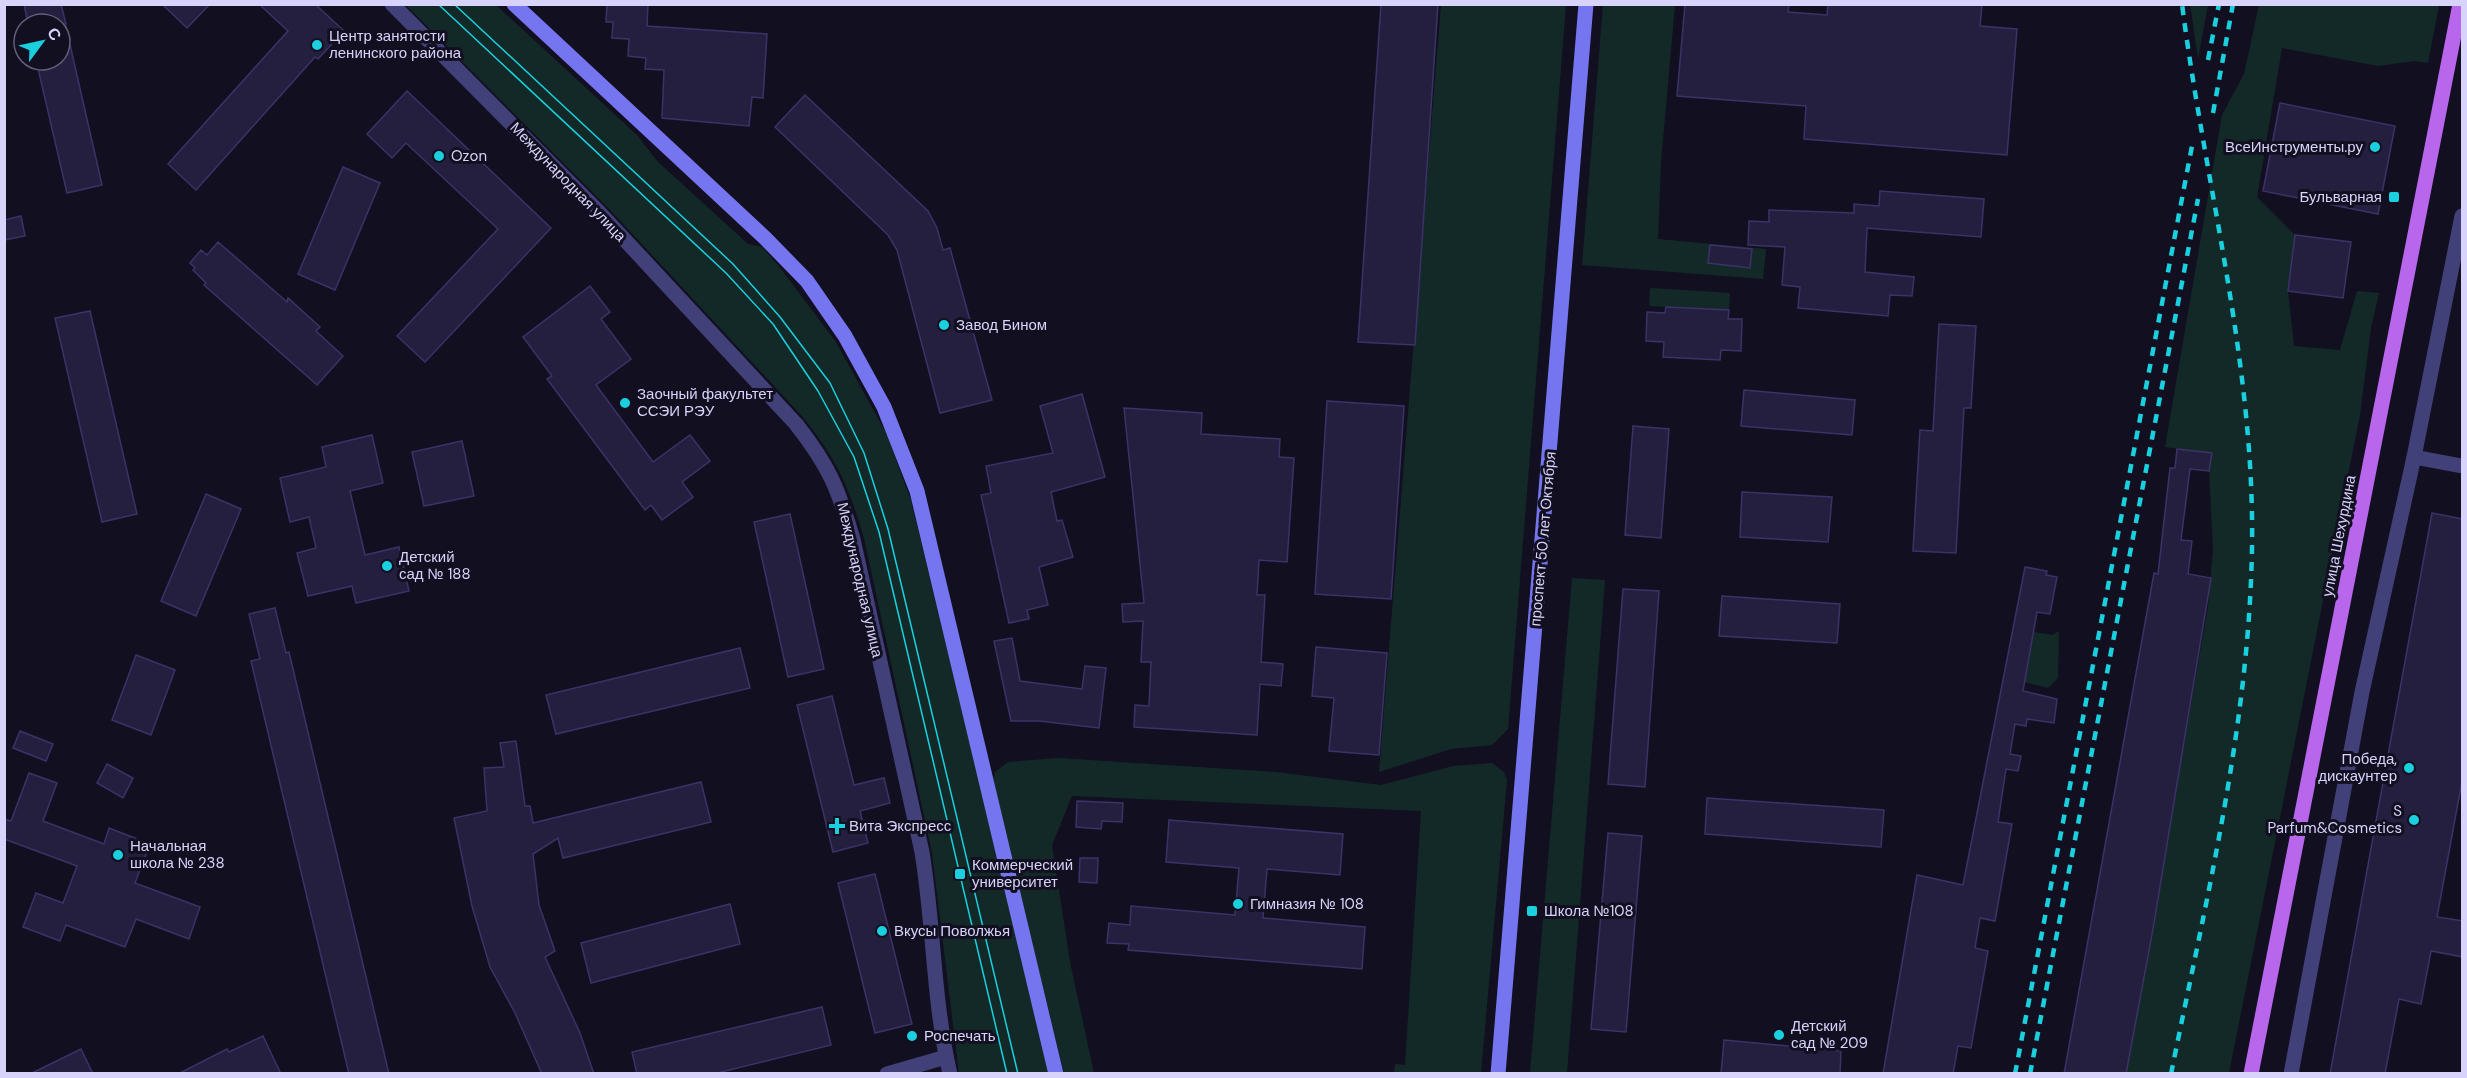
<svg xmlns="http://www.w3.org/2000/svg" width="2467" height="1078" viewBox="0 0 2467 1078" font-family="'DM Sans',sans-serif">
<rect width="100%" height="100%" fill="#121020"/>
<g fill="#132928">
<path d="M406,5h90l141,130 20,26 91,83 14,3 16,18 58,77 51,93 24,66 139,572h-91l-27,-220 -68,-315c-16,-54 -27,-78 -62,-122l-190,-204z"/>
<polygon points="1441,5 1566,5 1508,729 1492,745 1451,749 1379,772"/>
<polygon points="1603,5 1675,5 1661,162 1658,239 1766,249 1763,279 1582,265"/>
<polygon points="2190,5 2208,5 2198,59 2191,10"/>
<polygon points="2259,5 2439,5 2428,63 2414,61 2378,66 2282,48 2257,197 2295,235 2288,291 2294,346 2340,350 2357,291 2379,293 2371,328 2360,415 2229,1073 2126,1074 2208,607 2213,549 2209,471 2211,453 2165,447 2222,115 2244,74"/>
<polygon points="1650,288 1730,293 1729,310 1649,306"/>
<polygon points="1572,578 1605,580 1567,1073 1530,1073"/>
<polygon points="2059,631 2058,678 2048,688 2024,682 2034,632 2053,635"/>
<polygon points="1058,758 1275,772 1381,785 1453,766 1492,763 1504,772 1507,780 1481,1073 1394,1073 1395,1064 1405,1065 1421,811 1072,796 1052,845 1070,962 1094,1073 1064,1073 993,783 995,772 1008,762"/>
</g>
<g fill="#241e3f" stroke="#3c3268" stroke-width="1.5">
<polygon points="24,4 61,4 66,24 28,24"/>
<polygon points="162,4 210,4 187,28"/>
<polygon points="259,4 315,4 344,31 318,59 315,57 196,190 168,164 288,31"/>
<polygon points="607,4 648,4 647,26 767,34 763,98 752,97 749,126 662,118 664,70 645,69 646,58 628,56 629,39 612,38 613,22 606,22"/>
<polygon points="1381,4 1438,4 1415,345 1358,342"/>
<polygon points="1685,4 1789,4 1788,12 1827,15 1828,4 1982,4 1980,26 2017,29 2007,155 1804,139 1806,106 1677,96"/>
<polygon points="66,27 102,185 67,193 36,60 60,60 60,28"/>
<polygon points="407,91 551,228 425,362 397,336 498,229 406,143 392,158 367,134"/>
<polygon points="805,95 928,211 937,228 943,250 950,248 992,400 940,413 897,250 888,235 775,127"/>
<polygon points="2280,103 2395,126 2378,214 2263,191"/>
<polygon points="343,167 380,183 335,290 298,274"/>
<polygon points="1880,191 1984,199 1981,237 1867,228 1865,272 1914,277 1912,296 1890,295 1888,316 1798,308 1800,287 1782,285 1785,247 1748,245 1749,221 1769,222 1769,210 1854,213 1854,204 1879,206"/>
<polygon points="21,216 25,236 4,240 4,220"/>
<polygon points="2295,235 2351,242 2343,298 2288,291"/>
<polygon points="218,242 287,302 288,298 320,327 316,331 343,356 317,385 204,285 206,283 193,270 195,268 190,263 201,250 207,255"/>
<polygon points="1710,245 1752,249 1750,268 1708,263"/>
<polygon points="590,286 610,312 601,319 631,359 596,385 653,462 690,435 710,461 682,482 693,497 662,520 651,505 645,510 547,379 552,376 523,337"/>
<polygon points="1666,307 1729,310 1728,319 1742,319 1741,351 1721,350 1720,360 1663,357 1664,342 1646,341 1647,312 1665,313"/>
<polygon points="90,311 137,514 102,522 55,318"/>
<polygon points="1939,324 1976,326 1971,408 1964,408 1956,553 1913,551 1920,430 1933,431"/>
<polygon points="1744,390 1855,400 1852,435 1741,426"/>
<polygon points="1082,394 1105,477 1051,492 1057,521 1062,520 1073,557 1039,567 1048,605 1027,610 1029,619 1009,623 981,495 991,493 986,466 1053,453 1040,406"/>
<polygon points="1327,401 1404,406 1391,599 1315,594"/>
<polygon points="1124,408 1202,413 1201,434 1280,439 1279,457 1294,458 1287,562 1259,560 1257,595 1265,595 1261,662 1283,664 1281,686 1260,684 1257,735 1134,727 1135,705 1149,706 1151,662 1141,662 1143,621 1123,622 1122,604 1144,603"/>
<polygon points="1633,426 1669,429 1661,538 1625,535"/>
<polygon points="372,435 383,483 350,491 365,555 399,547 409,591 356,603 352,586 308,596 297,553 316,548 309,517 290,522 280,478 326,467 322,447"/>
<polygon points="462,441 474,496 424,506 412,452"/>
<polygon points="2177,449 2212,453 2209,471 2190,469 2181,540 2192,541 2188,574 2211,578 2153,929 2126,1074 2064,1074 2154,573 2158,574 2170,468 2175,468"/>
<polygon points="1742,492 1832,497 1828,542 1740,537"/>
<polygon points="206,494 241,509 196,616 161,601"/>
<polygon points="2432,513 2463,519 2463,776 2437,917 2463,921 2463,957 2431,951 2421,1004 2399,999 2385,1074 2330,1074"/>
<polygon points="790,514 824,669 788,677 754,522"/>
<polygon points="2025,567 2047,571 2046,575 2057,577 2050,614 2037,612 2023,691 2057,699 2054,723 2027,719 2026,726 2015,724 2010,754 2021,756 2018,771 2006,769 1998,822 2012,824 1995,921 1980,918 1975,948 1988,951 1971,1048 1958,1046 1953,1074 1883,1074 1917,875 1963,885"/>
<polygon points="1623,589 1659,591 1645,787 1608,784"/>
<polygon points="1722,596 1840,604 1837,643 1719,636"/>
<polygon points="275,608 286,653 289,652 389,1074 349,1074 251,661 260,659 249,614"/>
<polygon points="1012,638 1020,681 1082,689 1085,666 1106,668 1099,728 1039,721 1011,721 994,641"/>
<polygon points="1316,647 1387,653 1379,755 1329,751 1334,698 1312,696"/>
<polygon points="740,648 750,688 556,734 546,695"/>
<polygon points="136,655 175,670 151,735 112,720"/>
<polygon points="832,696 854,785 884,778 890,803 860,811 868,843 833,852 797,705"/>
<polygon points="20,731 53,744 46,761 13,748"/>
<polygon points="516,741 525,806 530,806 533,823 701,782 711,822 563,858 558,838 533,854 539,905 555,951 545,957 580,1033 594,1074 542,1074 515,1013 490,967 472,906 454,818 487,811 484,768 504,767 500,743"/>
<polygon points="107,764 133,778 123,798 97,783"/>
<polygon points="29,773 57,783 43,821 104,844 109,828 150,844 135,883 200,907 189,939 136,919 125,947 66,925 60,941 23,927 36,893 63,903 77,866 4,839 4,819 11,821"/>
<polygon points="1707,798 1884,810 1881,847 1705,834"/>
<polygon points="1077,801 1123,803 1122,822 1102,821 1101,829 1076,827"/>
<polygon points="1169,820 1343,834 1340,875 1267,869 1263,918 1365,927 1362,969 1128,950 1129,944 1107,943 1109,923 1130,925 1131,906 1235,915 1239,868 1166,862"/>
<polygon points="1608,833 1642,836 1626,1032 1591,1029"/>
<polygon points="1080,858 1098,858 1097,883 1079,882"/>
<polygon points="875,874 912,1024 875,1033 838,883"/>
<polygon points="730,904 740,944 591,983 581,943"/>
<polygon points="822,1007 831,1045 713,1074 637,1074 632,1052"/>
<polygon points="263,1036 281,1074 178,1074 227,1049 229,1052"/>
<polygon points="1724,1040 1841,1051 1840,1074 1721,1074"/>
<polygon points="81,1049 93,1074 30,1074"/>
</g>
<g fill="none" stroke-linecap="round" stroke-linejoin="round">
<g stroke="#414079" stroke-width="15">
<path d="M392,4l207,208 197,212c33,42 42,64 57,115l69,313c12,73 11,149 28,222"/>
<polyline points="2414,457 2462,466"/>
<polyline points="887,1074 946,1057"/>
<polyline points="2291,1074 2362,692 2414,457 2462,216"/>
</g>
<g stroke="#7575ef" stroke-width="15">
<polyline points="514,4 765,238 807,281 845,336 884,407 917,491 1056,1074"/>
<polyline points="1498,1074 1586,4"/>
</g>
<polyline stroke="#b867ed" stroke-width="15" points="2251,1074 2460,4"/>
<g stroke="#1ad0df" stroke-width="1.5">
<polyline points="438,4 726,273 773,324 818,391 854,457 879,532 1007,1074"/>
<polyline points="454,4 733,264 780,317 830,383 864,453 888,529 1018,1074"/>
</g>
<g stroke="#1ad0df" stroke-width="4.5" stroke-dasharray="9 8" stroke-linecap="butt">
<polyline points="2208,60 2219,4"/>
<polyline points="2213,113 2233,4"/>
<polyline points="2015,1074 2192,146"/>
<polyline points="2030,1074 2198,199"/>
<path d="M2171,1074c35,-174 78,-348 81,-526 3,-184 -47,-363 -70,-544"/>
</g>
</g>
<g fill="#1ad0df" stroke="#121020" stroke-width="2">
<circle cx="317" cy="45" r="6"/>
<circle cx="2375" cy="147" r="6"/>
<circle cx="439" cy="156" r="6"/>
<rect x="2388" y="191" width="12" height="12" rx="3"/>
<circle cx="944" cy="325" r="6"/>
<circle cx="625" cy="403" r="6"/>
<circle cx="387" cy="566" r="6"/>
<circle cx="2409" cy="768" r="6"/>
<circle cx="2414" cy="820" r="6"/>
<path d="M834 817h6v6h6v6h-6v6h-6v-6h-6v-6h6z"/>
<circle cx="118" cy="855" r="6"/>
<rect x="954" y="868" width="12" height="12" rx="3"/>
<circle cx="1238" cy="904" r="6"/>
<rect x="1526" y="905" width="12" height="12" rx="3"/>
<circle cx="882" cy="931" r="6"/>
<circle cx="1779" cy="1035" r="6"/>
<circle cx="912" cy="1036" r="6"/>
</g>
<g text-anchor="middle" dominant-baseline="central" stroke-width="6" stroke-linejoin="round" paint-order="stroke">
<g font-size="15" fill="#d7d3fa" stroke="#121020" text-anchor="start">
<text x="329" y="36">Центр занятости<tspan x="329" dy="17">ленинского района</tspan></text>
<text x="2363" y="147" text-anchor="end">ВсеИнструменты.ру</text>
<text x="451" y="156">Ozon</text>
<text x="2382" y="197" text-anchor="end">Бульварная</text>
<text x="956" y="325">Завод Бином</text>
<text x="637" y="394">Заочный факультет<tspan x="637" dy="17">ССЭИ РЭУ</tspan></text>
<text x="399" y="557">Детский<tspan x="399" dy="17">сад № 188</tspan></text>
<text x="2397" y="759" text-anchor="end">Победа,<tspan x="2397" dy="17">дискаунтер</tspan></text>
<text x="2402" y="811" text-anchor="end">S<tspan x="2402" dy="17">Parfum&amp;Cosmetics</tspan></text>
<text x="849" y="826">Вита Экспресс</text>
<text x="130" y="846">Начальная<tspan x="130" dy="17">школа № 238</tspan></text>
<text x="972" y="865">Коммерческий<tspan x="972" dy="17">университет</tspan></text>
<text x="1250" y="904">Гимназия № 108</text>
<text x="1544" y="911">Школа №108</text>
<text x="894" y="931">Вкусы Поволжья</text>
<text x="1791" y="1026">Детский<tspan x="1791" dy="17">сад № 209</tspan></text>
<text x="924" y="1036">Роспечать</text>
</g>
<g font-size="15" fill="#d7d3fa" stroke="#121020">
<text transform="translate(568 182) rotate(46)">Международная улица</text>
<text transform="translate(2339 536) rotate(-79)">улица Шехурдина</text>
<text transform="translate(1543 539) rotate(-85)">проспект 50 лет Октября</text>
<text transform="translate(860 580) rotate(77)">Международная улица</text>
</g>
</g>
<rect width="2467" height="1078" fill="none" stroke="#d7d3fa" stroke-width="12"/>
<g transform="translate(42 42) rotate(57)"><circle r="28" fill="#121020" stroke="#615e77" stroke-width="1.5"/>
<path d="M0-4.5L10 22L0 15L-10 22Z" fill="#1ad0df"/>
<text y="-9" font-size="16" font-weight="bold" text-anchor="middle" fill="#d7d3fa">С</text>
</g>
</svg>
